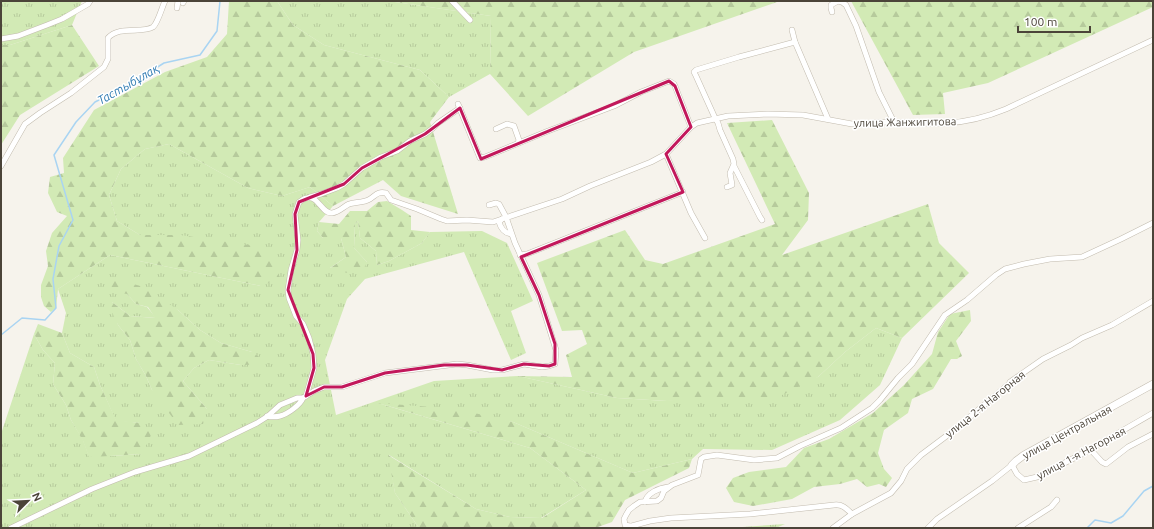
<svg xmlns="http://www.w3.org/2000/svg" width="1154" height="529" viewBox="0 0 1154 529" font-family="Ubuntu,sans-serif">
<defs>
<pattern id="grass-tufts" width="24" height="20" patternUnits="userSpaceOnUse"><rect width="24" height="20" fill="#d2eab5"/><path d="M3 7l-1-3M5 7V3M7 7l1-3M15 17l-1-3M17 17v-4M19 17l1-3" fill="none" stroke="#b6ca9c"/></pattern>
<pattern id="forest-firs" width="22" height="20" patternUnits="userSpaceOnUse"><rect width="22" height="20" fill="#d2eab5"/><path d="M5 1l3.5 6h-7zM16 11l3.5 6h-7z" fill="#b6ca9c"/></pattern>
</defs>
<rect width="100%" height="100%" fill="#f6f3ec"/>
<g fill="url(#grass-tufts)" fill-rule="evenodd">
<polygon points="1,1 82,1 72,25 10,45 1,45"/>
<polygon points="277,1 388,1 491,16 490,74 449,97 420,70 324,45 293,25"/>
<path d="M169,144l79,44 34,8 28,-9 23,19 -14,16 -2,9 6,7h18l5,19 -16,11 37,-6 -13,-14 1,-24 3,-3 2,17 16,13 1,14 12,-4 33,-18 8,-11 52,-1 25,12 26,58 -22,10 15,42 -15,7 -47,-108 -99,27 -18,20 -22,61 11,55 98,-34 84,-5 99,22 50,3 151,-24 27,-25 31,-24 26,10 -22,47 -40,35 -68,30 -69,-1 -11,10 -59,14 -120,-51 -132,-18 149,44 56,42 -45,28 -31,-1 -34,-8 -87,-54 6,38 24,35h-418v-94l33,-100 9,16 12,13 -2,21 13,21 5,15 12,20 6,16h21l32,-2 -2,-31 -24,-2 -16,-36 -6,-18 -24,-14 -8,-20 4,-20 -8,-24 52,-34 151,31 -81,-51h-40l-23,-14 -8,-26 12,-26 24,-20zM127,294l51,16 22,20 21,13 31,9 -11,13 -32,-5 -15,8 -11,13 24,28 -55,-19 -6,-14 -10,-17 -6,-19 -12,-15 -6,-23 18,14 26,2 -9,-11 -11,-3z"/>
<polygon points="785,524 776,528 728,528"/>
</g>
<g fill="url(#forest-firs)">
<polygon points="229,1 277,1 293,25 324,45 420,70 449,97 430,122 458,214 401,196 383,180 333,206 310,187 282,196 248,188 169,144 145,149 121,169 109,195 117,221 140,235 180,235 269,248 280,278 261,286 110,255 58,289 56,308 51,312 44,306 41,297 41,285 48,266 46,251 52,233 67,216 57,212 48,193 50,177 64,173 63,158 94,110 165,72 207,57 227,34"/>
<polygon points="388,1 780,1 634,52 528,116 490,74 491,16"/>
<polygon points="851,1 1153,1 1153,7 988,83 943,93 945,114 913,115"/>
<polygon points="72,25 99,66 20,115 1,145 1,45 10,45"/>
<polygon points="772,120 809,193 808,220 782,255 928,204 939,243 969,273 902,338 876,328 845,352 818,377 776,398 667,401 617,398 518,376 572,377 566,355 587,344 582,330 562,331 537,263 625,230 645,260 663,264 775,224 727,123"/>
<polygon points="387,201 402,210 411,216 411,230 430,232 422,243 389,261 377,265 376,251 360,238 358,221 355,224 354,248 367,262 364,268 348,273 329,269 346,257 341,238 323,238 317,231 319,222 339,224 350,211 367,211 378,202"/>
<polygon points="112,278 144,287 178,310 200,330 221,343 252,352 269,364 241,365 209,360 194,368 183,381 207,409 203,424 178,425 152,390 146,376 136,359 130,340 118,325 108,303 112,302 130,316 155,318 148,307 136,304 127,294 109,291"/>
<polygon points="970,310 971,321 956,341 962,356 957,359 951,359 933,389 912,399 908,413 884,430 878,453 884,469 892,478 886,487 879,484 867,487 857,479 840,484 814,487 792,499 753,506 734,502 726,488 733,478 749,472 786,467 804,448 829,439 873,413 904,385 932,354 938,332 950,314"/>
<polygon points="38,324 62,333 70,353 94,367 100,385 116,420 140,423 152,433 142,454 110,456 89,457 83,441 71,420 66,405 53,384 55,363 43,350 34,334"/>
<polygon points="378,403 457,409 513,422 633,473 692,459 689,468 625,500 612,522 595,528 419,528 395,493 388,455 476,509 510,517 542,518 586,490 530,448"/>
</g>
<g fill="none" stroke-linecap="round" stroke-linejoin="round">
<g stroke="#a9d4f2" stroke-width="1.5">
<polyline points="1,335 22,318 45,320 56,308 53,279 59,246 73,220 54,155 76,122 95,102 127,86 164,63 200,55 217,31 220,1"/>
<polyline points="1087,528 1095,520 1111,523 1123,516 1144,491 1153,486"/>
</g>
<g stroke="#c2bbae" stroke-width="6">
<g id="minor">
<polyline points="452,1 470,20"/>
<polyline points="838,1 842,2 846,5 856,26 879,92 894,122"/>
<polyline points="183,3 184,1"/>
<polyline points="177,8 178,1"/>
<polyline points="832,12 831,8 831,5 838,1"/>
<polyline points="792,30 795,42"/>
<polyline points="1,39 18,36 47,25 62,19 88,4 90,1"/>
<polyline points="458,104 480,158 485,157 548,131 614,106 641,92 669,81 674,84 675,86 691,127"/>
<polyline points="496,129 507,124 514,126 519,140 518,143"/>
<polyline points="666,154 691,213 705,238"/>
<path d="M1,166l24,-42 15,-11 31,-20 33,-26 4,-8v-21c11,-13 34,-4 45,-11 5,-4 9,-20 12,-26"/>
<polyline points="734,166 760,217 762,220"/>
<polyline points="727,187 732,185 730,173 734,164 733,159 720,130 718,123 715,118 696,76 694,72 696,70 739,57 795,42 828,119"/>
<polyline points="310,197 321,194 337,188 344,184 362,168 381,157 397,151 410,141 425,134 433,128 438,123 460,108"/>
<path d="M502,219l-3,3c2,7 5,11 12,12"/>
<polyline points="520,255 527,254 683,192"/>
<path d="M306,396l8,-28 -1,-14 -4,-16 -6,-14 -7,-8 -7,-18 -1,-8 3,-20 6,-20 1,-10 -3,-26 4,-12c2,-1 5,-4 8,-4 11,-3 15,16 25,15 7,-1 11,-6 17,-9 6,-2 15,-1 21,-5 6,-4 8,-8 16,-6l5,7 26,9 24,10 6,2 20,-1 26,2 69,-23 28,-13 61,-24 15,-8 25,-27 6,-4 31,-7 40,-2 35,1 49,9c13,0 26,-2 40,-2 18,0 36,2 55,1 19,-1 42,-7 59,-14l147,-69"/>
<path d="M267,416c4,1 9,1 13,0 8,-2 20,-11 23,-18"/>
<polyline points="1090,449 1102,462 1106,464 1128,447 1153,434"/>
<path d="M645,502c2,-9 14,-14 23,-15"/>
<polyline points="630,526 625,525 624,519 626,515 629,510 634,506 640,502 657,501 661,498 664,491 672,485 698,475 701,459 704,457 717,455 754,460 777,458 800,446 841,428 872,408 880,400 898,378 912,364 945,315 967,300 996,275 1005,269 1024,264 1050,259 1082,257 1121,239 1153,223"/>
<path d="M628,527l22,-6 21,-3 79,-4 84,-9c8,-1 12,3 18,9"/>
<polyline points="11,528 92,489 135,472 189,456 257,423 268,416 280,405 297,398 303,398 314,391 324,387 342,387 385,373 457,364 467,365 493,370 502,370 524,364 542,367 549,366 555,364 556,350 539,295 515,243 506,217 499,204 496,203 489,205"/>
<polyline points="833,528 852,514 891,493 901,481 907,469 921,455 953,431 1009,384 1010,382 1043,359 1071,345 1082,338 1112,325 1153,301"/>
<polyline points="928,528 937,519 992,481 1012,465 1017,474 1024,480 1037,477 1082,454 1153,413"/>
<polyline points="1018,528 1051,507 1057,500"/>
</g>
</g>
<g stroke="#c2bbae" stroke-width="8">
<polyline id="tertiary" points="1012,465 1016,461 1024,455 1153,384"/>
</g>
<use href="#minor" stroke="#fff" stroke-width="5"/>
<use href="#tertiary" stroke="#fff" stroke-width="7"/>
</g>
<path fill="none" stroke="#c2185b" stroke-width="3" stroke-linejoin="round" d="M669,81l6,5 16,41 -25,27 17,38 -162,65 18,38 16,49v20l-6,2 -25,-2 -22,6 -35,-5h-23l-59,8 -43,14h-18l-18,9 8,-28 -1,-14 -25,-64 9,-40 -2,-36 4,-12 45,-18 18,-16 63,-34 35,-26 21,51z"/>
<g text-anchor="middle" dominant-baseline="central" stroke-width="3" stroke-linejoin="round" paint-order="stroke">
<g font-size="11" fill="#4b4439" stroke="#fff">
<text transform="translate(905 122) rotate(-1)">улица Жанжигитова</text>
<text transform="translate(985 404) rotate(-39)">улица 2-я Нагорная</text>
<text transform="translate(1067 432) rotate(-29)">улица Центральная</text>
<text transform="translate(1081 453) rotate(-28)">улица 1-я Нагорная</text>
</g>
<g font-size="12" font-style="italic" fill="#2e7ab2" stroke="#fff">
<text transform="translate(128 84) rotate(-30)">Тастыбұлақ</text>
</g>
</g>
<rect width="1154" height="529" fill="none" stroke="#4b4439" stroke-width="4"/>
<g transform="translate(28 501) rotate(66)" stroke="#ffffff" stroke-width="3" paint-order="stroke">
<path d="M0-3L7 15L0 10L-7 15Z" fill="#4b4439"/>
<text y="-6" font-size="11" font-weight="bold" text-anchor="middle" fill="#4b4439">N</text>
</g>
<path d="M1018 26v6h72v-6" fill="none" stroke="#4b4439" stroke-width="2"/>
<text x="1024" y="26" font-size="12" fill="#4b4439" stroke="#ffffff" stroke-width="3" paint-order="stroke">100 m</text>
</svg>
